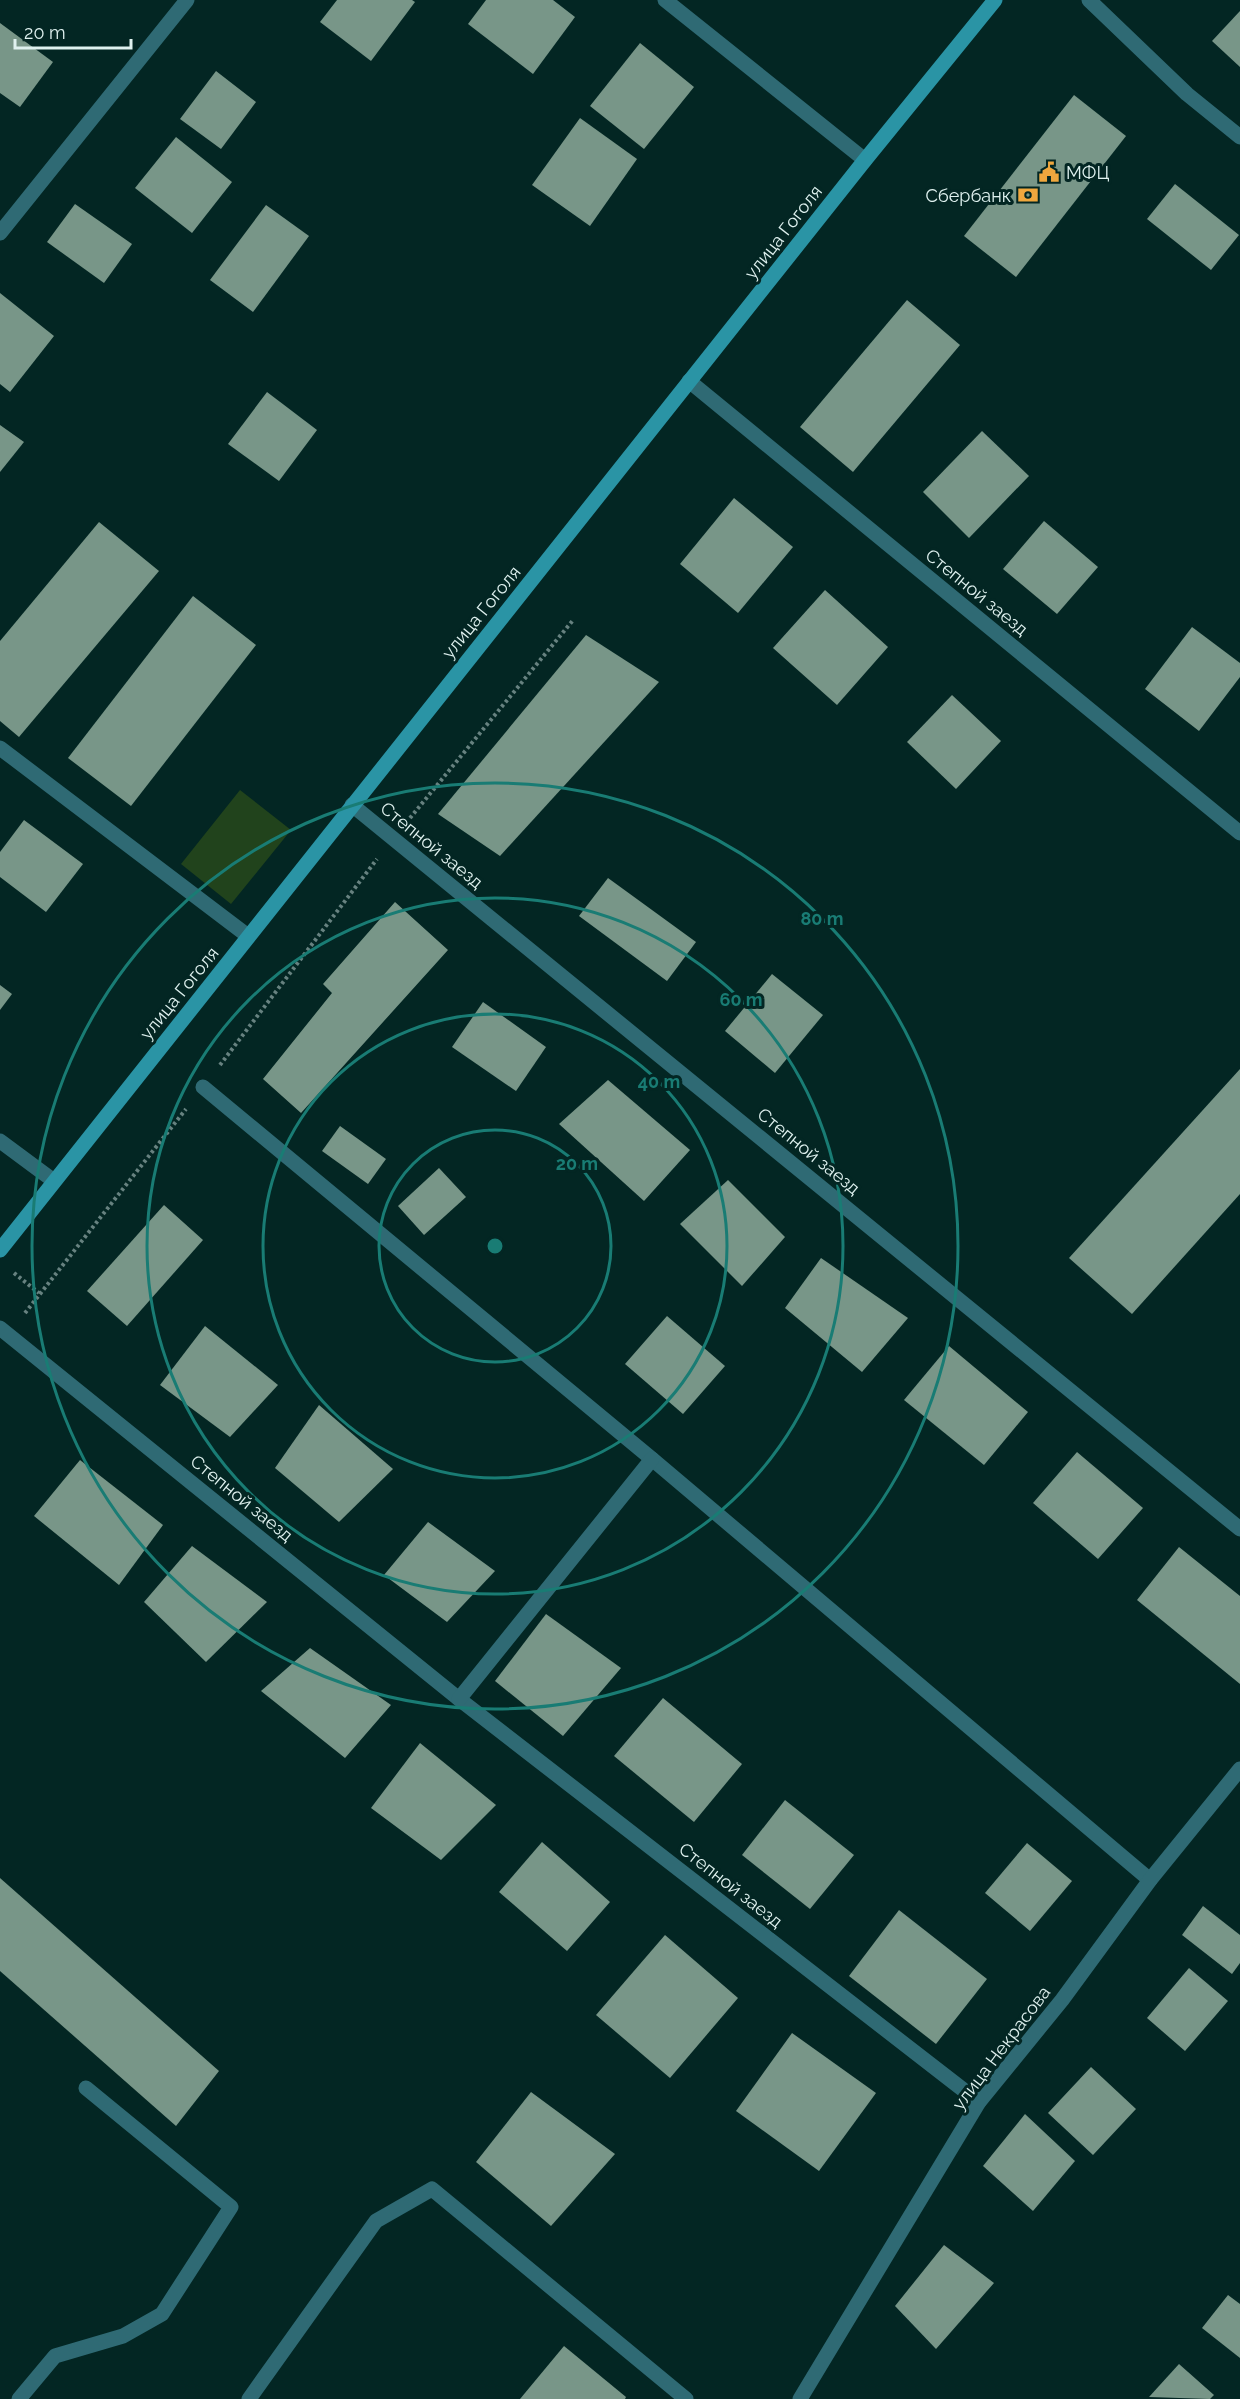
<svg xmlns="http://www.w3.org/2000/svg" width="1240" height="2399" viewBox="0 0 1240 2399" font-family="Raleway,sans-serif">
<rect width="100%" height="100%" fill="#032623"/>
<polygon fill="#21431c" points="240,790 291,830 231,904 181,864"/>
<g fill="#789688">
<polygon points="337,0 412,0 415,2 371,61 320,22"/>
<polygon points="486,0 553,0 575,17 533,74 468,24"/>
<polygon points="1240,11 1240,67 1212,41"/>
<polygon points="0,23 53,62 20,107 0,93"/>
<polygon points="640,43 694,87 644,149 590,106"/>
<polygon points="216,71 256,102 221,149 180,119"/>
<polygon points="1074,95 1126,136 1016,277 964,236"/>
<polygon points="580,118 637,159 590,226 532,185"/>
<polygon points="176,137 232,182 192,233 135,188"/>
<polygon points="1175,184 1239,235 1211,270 1147,219"/>
<polygon points="75,204 132,244 104,283 47,242"/>
<polygon points="266,205 309,236 253,312 210,280"/>
<polygon points="0,293 54,336 10,392 0,384"/>
<polygon points="907,300 960,345 853,472 800,427"/>
<polygon points="267,392 317,430 279,481 228,444"/>
<polygon points="0,425 24,442 0,472"/>
<polygon points="982,431 1029,476 969,538 923,492"/>
<polygon points="734,498 793,547 738,613 680,564"/>
<polygon points="1044,521 1098,567 1057,614 1003,569"/>
<polygon points="99,522 159,571 19,737 0,721 0,641"/>
<polygon points="825,590 888,647 837,705 773,648"/>
<polygon points="193,596 256,645 131,806 68,758"/>
<polygon points="1192,627 1240,663 1240,677 1199,731 1145,689"/>
<polygon points="586,635 659,682 500,856 438,814"/>
<polygon points="952,695 1001,741 956,789 907,742"/>
<polygon points="24,820 83,864 46,912 0,877 0,852"/>
<polygon points="608,878 696,942 667,981 579,916"/>
<polygon points="395,902 448,950 301,1113 263,1079 332,993 323,984"/>
<polygon points="772,974 823,1015 775,1073 725,1031"/>
<polygon points="0,985 12,994 0,1010"/>
<polygon points="483,1002 546,1047 516,1091 452,1047"/>
<polygon points="1240,1069 1240,1194 1132,1314 1069,1258"/>
<polygon points="608,1080 690,1150 644,1201 559,1124"/>
<polygon points="340,1126 386,1159 368,1184 322,1151"/>
<polygon points="439,1168 466,1197 424,1235 398,1206"/>
<polygon points="728,1180 785,1237 742,1286 680,1224"/>
<polygon points="164,1205 203,1240 127,1326 87,1291"/>
<polygon points="821,1258 908,1318 862,1372 785,1308"/>
<polygon points="667,1316 725,1366 683,1414 625,1364"/>
<polygon points="205,1326 278,1385 230,1437 160,1385"/>
<polygon points="949,1346 1028,1412 984,1465 904,1400"/>
<polygon points="319,1405 393,1469 339,1522 275,1468"/>
<polygon points="1077,1452 1143,1508 1098,1559 1033,1503"/>
<polygon points="80,1460 163,1525 119,1585 34,1516"/>
<polygon points="428,1522 495,1571 447,1622 384,1575"/>
<polygon points="192,1546 267,1602 206,1662 144,1602"/>
<polygon points="1179,1547 1240,1596 1240,1684 1137,1600"/>
<polygon points="546,1614 621,1668 563,1736 495,1681"/>
<polygon points="310,1648 391,1705 345,1758 261,1691"/>
<polygon points="663,1698 742,1764 694,1822 614,1756"/>
<polygon points="420,1743 496,1805 441,1860 371,1808"/>
<polygon points="785,1800 854,1855 810,1909 742,1855"/>
<polygon points="542,1842 610,1902 567,1951 499,1892"/>
<polygon points="1027,1843 1072,1881 1030,1931 985,1893"/>
<polygon points="0,1878 219,2071 176,2126 0,1971"/>
<polygon points="1203,1906 1240,1935 1240,1963 1232,1974 1182,1935"/>
<polygon points="899,1910 987,1979 936,2044 849,1976"/>
<polygon points="665,1935 738,1998 670,2078 596,2015"/>
<polygon points="1189,1968 1228,2001 1185,2051 1147,2018"/>
<polygon points="792,2033 876,2093 819,2171 736,2111"/>
<polygon points="1091,2067 1136,2109 1093,2155 1048,2113"/>
<polygon points="531,2092 615,2154 551,2226 476,2162"/>
<polygon points="1025,2114 1075,2161 1033,2211 983,2166"/>
<polygon points="944,2245 994,2283 936,2349 895,2306"/>
<polygon points="1228,2295 1240,2304 1240,2358 1202,2328"/>
<polygon points="564,2346 626,2397 625,2399 520,2399"/>
<polygon points="1179,2364 1214,2395 1210,2399 1149,2397"/>
</g>
<g fill="none" stroke-linecap="round" stroke-linejoin="round">
<g stroke="#678280" stroke-width="4" stroke-dasharray="3 3" stroke-linecap="butt">
<polyline points="410,818 574,619"/>
<polyline points="220,1065 377,859"/>
<polyline points="14,1273 39,1293"/>
<polyline points="25,1313 186,1109"/>
</g>
<g stroke="#2f6a74" stroke-width="15">
<polyline points="665,0 865,160"/>
<polyline points="0,233 187,0"/>
<polyline points="0,748 248,936"/>
<polyline points="19,2399 55,2356 123,2336 162,2314 231,2207 86,2088"/>
<polyline points="249,2399 376,2221 432,2189 686,2399"/>
</g>
<g stroke="#2f6a74" stroke-width="15">
<polyline points="1089,0 1187,94 1240,137"/>
<polyline points="689,381 1240,833"/>
<polyline points="352,805 1240,1529"/>
<polyline points="203,1087 652,1459 1150,1880"/>
<polyline points="0,1141 54,1181"/>
<polyline points="0,1328 459,1699 979,2102"/>
<polyline points="459,1699 652,1459"/>
<polyline points="800,2399 979,2102 1062,2000 1150,1880 1240,1769"/>
</g>
<polyline stroke="#2a94a5" stroke-width="15" points="0,1250 865,160 995,0"/>
</g>
<g fill="none" stroke="#197c74" stroke-width="3">
<circle cx="495" cy="1246" r="116"/>
<circle cx="495" cy="1246" r="232"/>
<circle cx="495" cy="1246" r="348"/>
<circle cx="495" cy="1246" r="463"/>
</g>
<defs>
<g id="civic-bare" transform="scale(1.62)"><path d="M-.6-6.5H3V-4.5H.6V-3L4-1V1h2V6H-6V1h2V-1L-.6-3ZM-1.2 2.5V6h2.4V2.5Z" fill="#f0a73e" stroke="#032623" stroke-width="2.5" paint-order="stroke"/></g>
<g id="bank-bare" transform="scale(1.62)"><path d="M-6-4H6V4H-6ZM0-2.3a2.3 2.3 0 1 0 0 4.6a2.3 2.3 0 1 0 0-4.6Z" fill="#f0a73e" stroke="#032623" stroke-width="2.5" paint-order="stroke"/></g>
</defs>
<g fill-rule="evenodd">
<use href="#civic-bare" x="1049" y="172"/>
<use href="#bank-bare" x="1028" y="195"/>
</g>
<g text-anchor="middle" dominant-baseline="central" stroke-width="6" stroke-linejoin="round" paint-order="stroke">
<g font-size="18" fill="#dff1ef" stroke="#032623" text-anchor="start">
<text x="1066" y="172">МФЦ</text>
<text x="1011" y="195" text-anchor="end">Сбербанк</text>
</g>
<g font-size="18" fill="#dff1ef" stroke="#032623">
<text transform="translate(783 232) rotate(-52)">улица Гоголя</text>
<text transform="translate(977 592) rotate(39)">Степной заезд</text>
<text transform="translate(481 612) rotate(-51)">улица Гоголя</text>
<text transform="translate(432 845) rotate(39)">Степной заезд</text>
<text transform="translate(179 993) rotate(-51)">улица Гоголя</text>
<text transform="translate(809 1151) rotate(39)">Степной заезд</text>
<text transform="translate(242 1498) rotate(39)">Степной заезд</text>
<text transform="translate(731 1885) rotate(38)">Степной заезд</text>
<text transform="translate(1001 2048) rotate(-53)">улица Некрасова</text>
</g>
</g>
<circle cx="495" cy="1246" r="9" fill="#197c74" stroke="#032623" stroke-width="3"/>
<g font-size="18" text-anchor="middle" font-weight="bold" fill="#197c74" stroke="#032623" stroke-width="6" stroke-linejoin="round" paint-order="stroke">
<text x="822" y="925">80 m</text>
<text x="741" y="1006">60 m</text>
<text x="659" y="1088">40 m</text>
<text x="577" y="1170">20 m</text>
</g>
<path d="M15 39v9h116v-9" fill="none" stroke="#dff1ef" stroke-width="3"/>
<text x="24" y="39" font-size="18" fill="#dff1ef" stroke="#032623" stroke-width="4.5" paint-order="stroke">20 m</text>
</svg>
